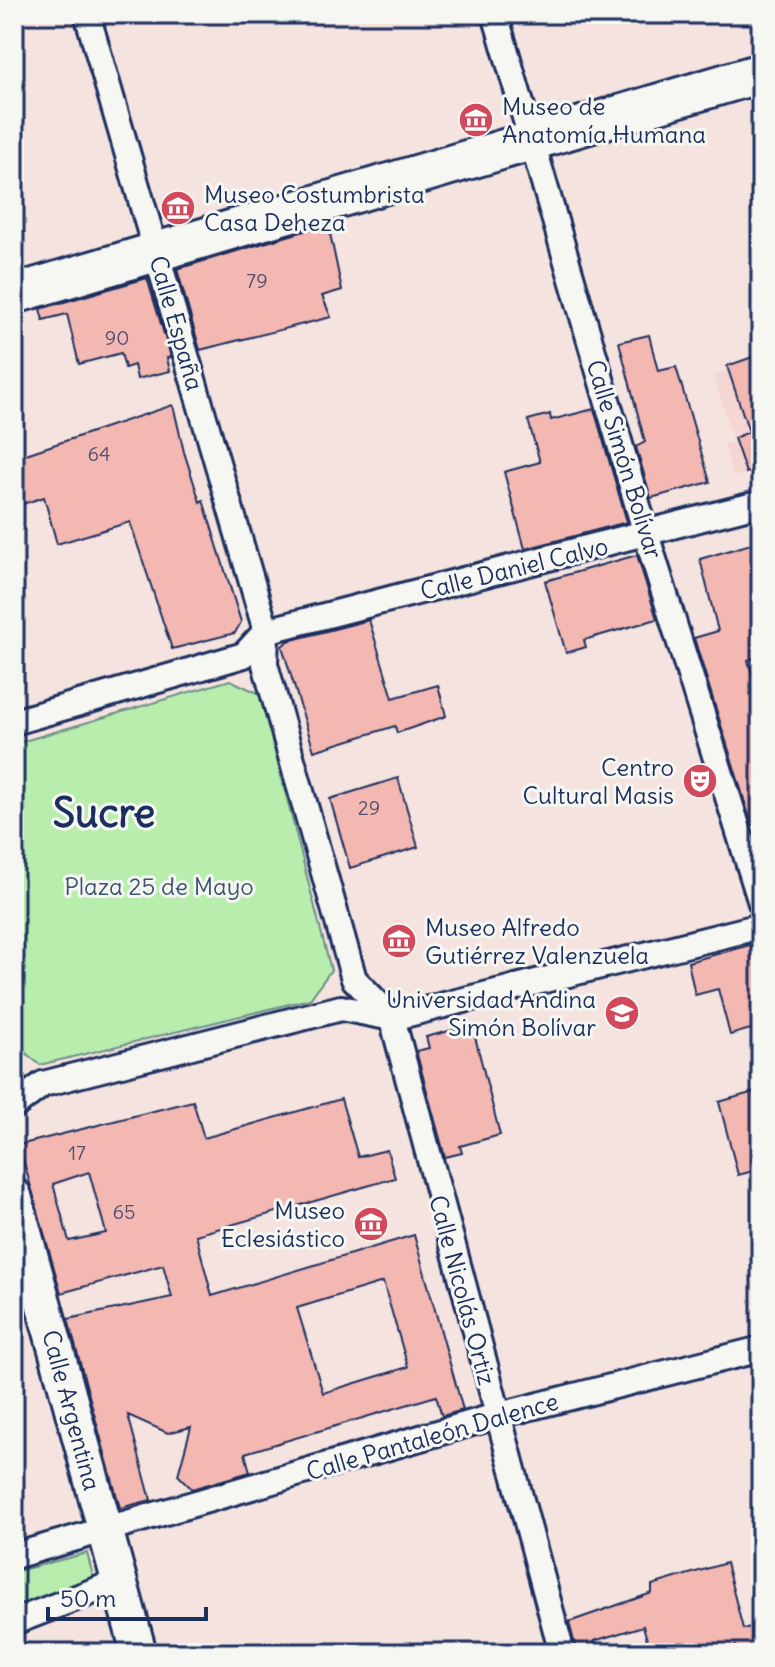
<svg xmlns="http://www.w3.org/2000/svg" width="775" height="1667" viewBox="0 0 775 1667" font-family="Delius,sans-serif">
<rect width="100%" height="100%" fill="#f5e3df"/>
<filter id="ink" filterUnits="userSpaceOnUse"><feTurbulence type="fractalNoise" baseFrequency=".0125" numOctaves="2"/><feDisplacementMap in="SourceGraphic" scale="16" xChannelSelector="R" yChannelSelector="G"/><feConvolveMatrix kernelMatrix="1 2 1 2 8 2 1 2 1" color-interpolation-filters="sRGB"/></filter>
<g filter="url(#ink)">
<polygon fill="#f5d6d2" points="761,359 761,470 733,477 724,444 733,442 714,375"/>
<g fill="#b9edae" stroke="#6a8e86" stroke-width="2">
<polygon points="230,680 260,694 331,970 310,999 40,1065 22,1050 14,1025 14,744"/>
<polygon points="87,1553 94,1580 14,1611 14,1572"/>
</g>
<g fill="#f4b8b2" stroke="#1b2f5e" stroke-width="2" fill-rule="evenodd">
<polygon points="328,224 342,290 322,296 331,317 200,350 177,269"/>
<polygon points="147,278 171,357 167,358 170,371 137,379 134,365 125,368 121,353 79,364 67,314 43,320 40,309"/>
<polygon points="649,335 658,371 676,367 710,482 651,498 636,447 645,442 619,342"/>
<polygon points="761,354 761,468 746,473 734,438 749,432 727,366"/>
<polygon points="173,405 184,452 200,502 203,500 241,622 235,633 172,649 130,522 57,544 44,497 20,505 14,458"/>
<polygon points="594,409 627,522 525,549 504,472 540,462 528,420 550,414 551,420"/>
<polygon points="761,541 761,656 748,660 761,708 761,823 752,825 694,638 718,631 700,559"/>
<polygon points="637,555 657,619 584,640 586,647 566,653 545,581"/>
<polygon points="369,620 393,698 438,685 446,716 397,733 395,726 314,751 282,646 288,641"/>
<polygon points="398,778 418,847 350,868 330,799"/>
<polygon points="761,942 761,1026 730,1035 718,989 695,995 688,962"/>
<polygon points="472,1025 500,1135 460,1146 462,1153 445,1157 416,1051 429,1048 426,1037"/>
<polygon points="761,1090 761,1169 738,1175 719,1102"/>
<path d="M341,1099l17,58 29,-7 8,28 -199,57 16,61 202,-61 49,175 -21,6 -6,-20 -191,57 5,19 -58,17 -14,-14 13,-48 -23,6 -40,-18 23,85 -31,8 -52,-189 104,-22 -9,-32 -102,28 -42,-148 174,-44 11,37zM89,1172l17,61 -37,8 -16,-57zM383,1282l25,85 -85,26 -26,-85z"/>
<polygon points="726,1563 743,1629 754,1626 761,1653 738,1653 736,1646 715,1653 651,1653 643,1626 594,1641 598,1653 577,1653 569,1622 652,1593 652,1585"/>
</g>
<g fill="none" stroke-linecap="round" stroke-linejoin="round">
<g stroke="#1b2f5e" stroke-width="30">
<g id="street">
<polyline points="87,14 266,631 265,664 354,979 392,1018 562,1653"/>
<polyline points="495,14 646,534 761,903"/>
<polyline points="266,631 761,503"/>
<polyline points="14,722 244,655 266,631"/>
<polyline points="14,1106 43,1084 341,1008 392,1018 761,926"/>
<polyline points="14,1556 496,1416 761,1349"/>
<polyline points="14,1622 120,1581"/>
</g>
</g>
<g stroke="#1b2f5e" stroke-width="40">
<polyline id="secondary" points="14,1196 139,1653"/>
</g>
<g stroke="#1b2f5e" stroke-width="44">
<polyline id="primary" points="14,294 761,73"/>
</g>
<use href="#street" stroke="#f6f6f2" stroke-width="24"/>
<use href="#secondary" stroke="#f6f6f2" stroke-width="34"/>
<use href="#primary" stroke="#f6f6f2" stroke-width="38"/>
</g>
</g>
<defs>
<g id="museum-disc" transform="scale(1.8)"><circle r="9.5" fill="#d1495b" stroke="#f6f6f2"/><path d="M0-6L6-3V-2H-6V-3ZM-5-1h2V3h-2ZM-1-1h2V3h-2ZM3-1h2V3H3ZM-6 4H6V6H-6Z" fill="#fff"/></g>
<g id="theatre-disc" transform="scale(1.8)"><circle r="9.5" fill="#d1495b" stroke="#f6f6f2"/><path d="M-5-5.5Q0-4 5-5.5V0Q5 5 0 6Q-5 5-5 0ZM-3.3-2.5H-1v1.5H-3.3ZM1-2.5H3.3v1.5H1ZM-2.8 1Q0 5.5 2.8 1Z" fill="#fff"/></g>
<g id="university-disc" transform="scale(1.8)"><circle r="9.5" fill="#d1495b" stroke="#f6f6f2"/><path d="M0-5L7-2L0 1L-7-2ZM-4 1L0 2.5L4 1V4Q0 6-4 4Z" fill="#fff"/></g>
</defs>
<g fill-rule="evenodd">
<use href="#museum-disc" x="476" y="120"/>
<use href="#museum-disc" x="178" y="208"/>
<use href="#theatre-disc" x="700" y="781"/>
<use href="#museum-disc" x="399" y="941"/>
<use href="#university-disc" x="622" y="1013"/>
<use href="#museum-disc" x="371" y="1224"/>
</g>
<g text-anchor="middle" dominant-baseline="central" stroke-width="6" stroke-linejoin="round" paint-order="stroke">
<g font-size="20" fill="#515173">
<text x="257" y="280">79</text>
<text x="117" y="337">90</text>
<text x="99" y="453">64</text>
<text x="369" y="807">29</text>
<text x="77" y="1152">17</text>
<text x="124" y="1211">65</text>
</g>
<g font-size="24" fill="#1b2f5e" stroke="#f6f6f2" text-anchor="start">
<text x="502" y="106">Museo de<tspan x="502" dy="28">Anatomía Humana</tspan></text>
<text x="204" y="194">Museo Costumbrista<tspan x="204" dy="28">Casa Deheza</tspan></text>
<text x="674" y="767" text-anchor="end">Centro<tspan x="674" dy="28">Cultural Masis</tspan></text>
<text x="425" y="927">Museo Alfredo<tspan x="425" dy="28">Gutiérrez Valenzuela</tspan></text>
<text x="596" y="999" text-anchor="end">Universidad Andina<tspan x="596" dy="28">Simón Bolívar</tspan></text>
<text x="345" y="1210" text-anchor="end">Museo<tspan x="345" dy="28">Eclesiástico</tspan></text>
</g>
<g font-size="24" fill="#1b2f5e" stroke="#f6f6f2">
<text transform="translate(177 323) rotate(74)">Calle España</text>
<text transform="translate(625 459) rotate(73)">Calle Simón Bolívar</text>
<text transform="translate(514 568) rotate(-14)">Calle Daniel Calvo</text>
<text transform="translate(463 1290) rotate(75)">Calle Nicolás Ortiz</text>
<text transform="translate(72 1410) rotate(75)">Calle Argentina</text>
<text transform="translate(432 1436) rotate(-16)">Calle Pantaleón Dalence</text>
</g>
<g font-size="24" fill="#3b556e" stroke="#f6f6f2">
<text x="159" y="886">Plaza 25 de Mayo</text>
</g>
<g font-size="40" font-weight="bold" fill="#1b2f5e" stroke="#f6f6f2">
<text x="104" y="813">Sucre</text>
</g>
</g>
<rect width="775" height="1667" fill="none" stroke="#f6f6f2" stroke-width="48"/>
<rect x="24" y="24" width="727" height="1619" fill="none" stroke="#1b2f5e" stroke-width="3" filter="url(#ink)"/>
<path d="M48 1607v12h158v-12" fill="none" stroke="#1b2f5e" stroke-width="4"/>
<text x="60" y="1607" font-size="24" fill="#1b2f5e" stroke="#f6f6f2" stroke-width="6" paint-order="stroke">50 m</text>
</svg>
